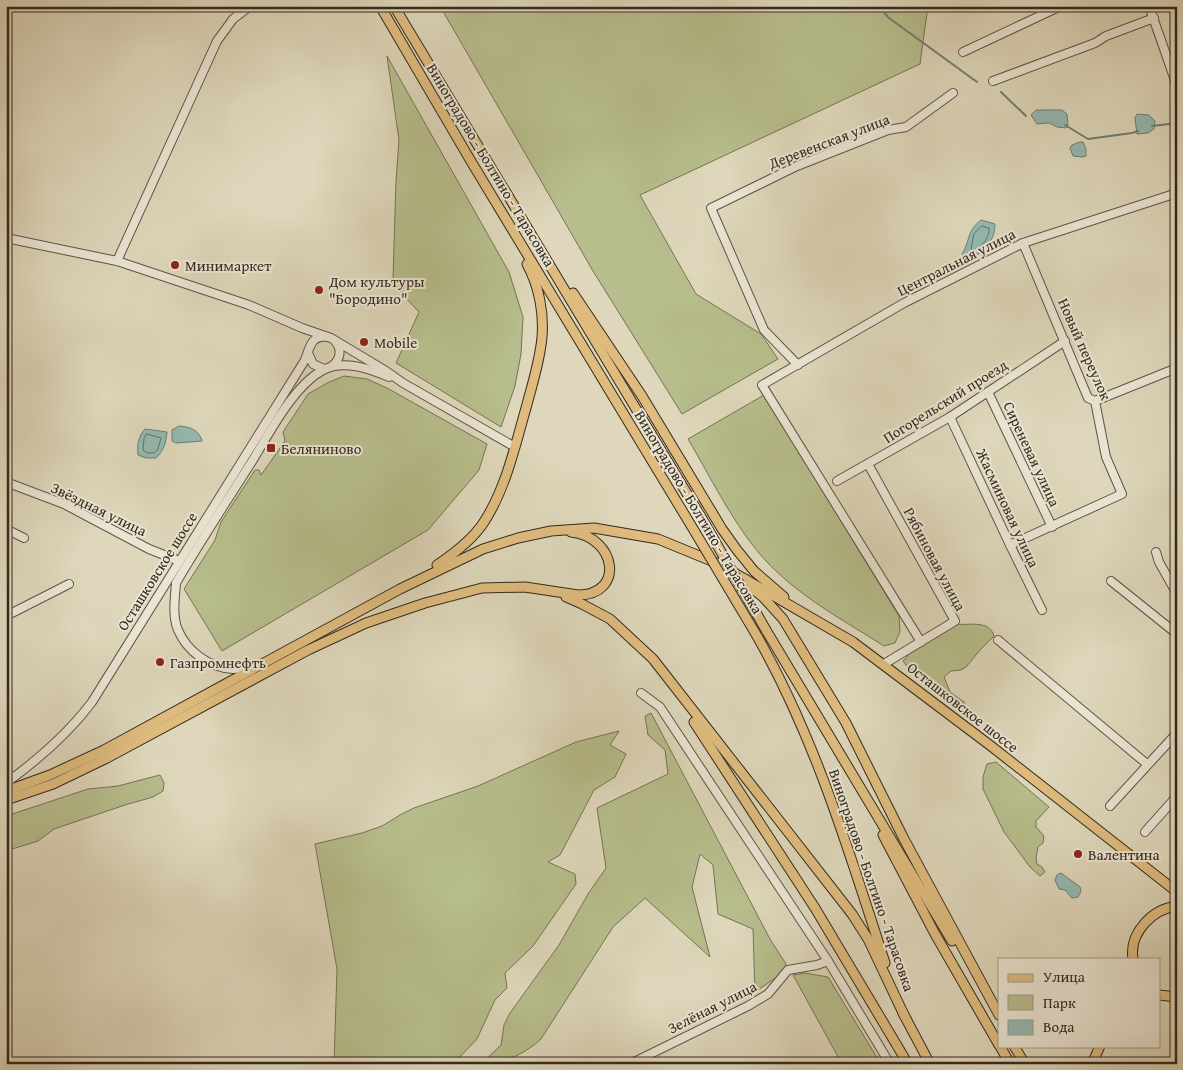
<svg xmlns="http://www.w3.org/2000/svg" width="1183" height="1070" viewBox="0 0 1183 1070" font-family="'Gentium Book Plus',serif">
<rect width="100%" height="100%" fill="#ded7bb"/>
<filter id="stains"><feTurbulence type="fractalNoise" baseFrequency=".004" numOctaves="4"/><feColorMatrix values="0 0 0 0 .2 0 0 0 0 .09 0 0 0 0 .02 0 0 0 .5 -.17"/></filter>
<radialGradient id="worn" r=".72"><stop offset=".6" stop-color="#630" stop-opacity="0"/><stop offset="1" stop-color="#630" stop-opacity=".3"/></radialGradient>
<g fill="#b7bd8c" stroke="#767356">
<polygon points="440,6 928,6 920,64 640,195 696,294 761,334 778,359 682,414 593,271"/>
<polygon points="387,56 509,272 523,317 521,354 515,386 501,427 396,363 419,312 402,294 393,279 396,181 399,140"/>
<polygon points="344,376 367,379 387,388 487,444 479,470 428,530 222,651 184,589 215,540 221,522 255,470 259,470 261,475 285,441 283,432 308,394 327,383"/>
<path d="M764,395l135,221 1,16 -5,11 -11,3c-36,-23 -75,-44 -107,-74 -37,-34 -63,-89 -89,-133z"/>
<path d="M954,624c14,2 35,-5 40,12l-13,13 -15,18 -5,3 -10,1 -7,6 6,15 14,10 2,6 -9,-3 -51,-40 -3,-4 4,-4 5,-12z"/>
<path d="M651,713l119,226 16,25 -2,8 -29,20 -2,-63 -35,-15 -5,-49 -13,-11 -8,33 18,70 -65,-59 -32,29 -72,112c-15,14 -37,25 -58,25l-1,-1 19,-18 3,-20 6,-12 49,-68 29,-51 18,-26 -9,-60 71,-34 -3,-24 -17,-15 -3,-19z"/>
<polygon points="619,731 610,745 626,754 615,777 594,790 560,855 548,862 575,874 576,884 533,946 505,973 507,988 495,1000 477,1039 455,1062 448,1064 334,1064 337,969 315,844 362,833 382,826 400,815 414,808 478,786 576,742"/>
<polygon points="996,762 1049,807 1036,821 1036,827 1044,836 1043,843 1038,847 1036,858 1037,864 1042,867 1045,872 1040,876 1030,867 1004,832 983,789 983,777 987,764"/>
<polygon points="160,775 164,783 163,791 153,797 125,805 54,829 38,841 6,851 6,816 88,789 118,786"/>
<polygon points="805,973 828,977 881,1064 842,1064 793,975"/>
</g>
<g fill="#93b9b1" stroke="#6d7f77">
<polygon points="1036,110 1062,110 1067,114 1068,125 1066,128 1057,127 1049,123 1037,124 1031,115"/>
<polygon points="1137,114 1149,115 1155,121 1154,129 1148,133 1137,134 1135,118"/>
<polygon points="1080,142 1083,142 1086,149 1086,156 1082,157 1073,156 1070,148 1072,145"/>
<path d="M981,220l14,4c0,19 -13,28 -27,37l-6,-7c9,-15 4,-22 19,-34z"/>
<path d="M179,426c10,1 20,3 23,15l-26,2 -4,-2v-11z"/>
<path d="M145,429l22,3c-1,11 -3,18 -11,26h-10l-8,-3c-1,-11 0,-18 7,-26z"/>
<polygon points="1061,873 1080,887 1081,891 1078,897 1072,898 1065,890 1059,889 1055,880 1057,875"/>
</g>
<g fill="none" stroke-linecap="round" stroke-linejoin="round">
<g stroke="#647168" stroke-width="1">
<path d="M982,226l7,2c1,10 -8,20 -16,23l-2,-3 3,-14z"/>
<polygon points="147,434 161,438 158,449 154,453 147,453 143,450 144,439"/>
</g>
<g stroke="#6d7f77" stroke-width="2">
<polyline points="878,6 889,18 977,82"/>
<polyline points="1001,92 1026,116"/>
<polyline points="1065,125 1088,139 1132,133 1138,131"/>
<polyline points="1152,126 1177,123"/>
</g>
<g stroke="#5e5446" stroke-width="10">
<g id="minor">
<polyline points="1149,6 1177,86"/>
<polyline points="963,52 1061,6"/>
<polyline points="993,81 1095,43 1106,36 1154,18"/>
<polyline points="6,238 117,261 249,305 302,328 331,338 386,371 403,383 515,447"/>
<polyline points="117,261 217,41 233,19 250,6"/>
<polyline points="308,353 313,364 324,369"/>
<polyline points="798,365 764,330 711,208 797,166 888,130 906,127 953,93"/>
<path d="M332,366c9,-7 10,-17 3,-25"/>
<polyline points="988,392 1052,527"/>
<polyline points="1095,401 1177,368"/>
<polyline points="950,417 1010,545 1042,610"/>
<polyline points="868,464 955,621 884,664"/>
<polyline points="837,481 950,417 1065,341"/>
<polyline points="6,482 64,504 149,549 179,561"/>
<polyline points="6,529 24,538"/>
<polyline points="1010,545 1122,494 1106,457 1095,401 1088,398 1023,243"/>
<polyline points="1156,552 1159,562 1177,594"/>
<polyline points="1111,581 1177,634"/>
<polyline points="6,616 69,584"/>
<polyline points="998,640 1147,764"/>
<polyline points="921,642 762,385 904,303 1023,243 1177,193"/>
<path d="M256,667c-8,1 -16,2 -23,2 -24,-1 -46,-18 -55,-39 -6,-14 -3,-33 -2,-47 24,-41 50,-81 75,-120 18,-29 42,-77 72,-93 20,-11 47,-1 66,7"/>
<polyline points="641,693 660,707 828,961 890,1064"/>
<path d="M6,783c33,-24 62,-49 86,-81l213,-342c5,-13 6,-25 22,-23"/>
<polyline points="1110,806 1177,733"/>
<polyline points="1145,832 1177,796"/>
<polyline points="630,1064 748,1006 768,994 788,970 817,965 828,961"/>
</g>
</g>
<g stroke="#34291f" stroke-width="11">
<g id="major">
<polyline points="380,6 472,163 695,532"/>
<polyline points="394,6 701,517"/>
<polyline points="573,293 642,396 722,529 737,550 754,571 784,597"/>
<path d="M437,565c18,-12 36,-26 47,-43 22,-34 31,-76 42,-114 6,-23 14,-47 16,-71 2,-24 -3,-51 -15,-73"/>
<polyline points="750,587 763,597 783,619 846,723 904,839 999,1015"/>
<polyline points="566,597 582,604 610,619 653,659 852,914 868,939 905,1017"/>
<polyline points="766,630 952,941"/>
<path d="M757,636c58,102 92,215 128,327"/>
<polyline points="694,722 815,908 908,1064"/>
<polyline points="6,791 50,775 104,750 400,589 483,549 518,538 551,531 594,528 658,539 719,564 853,642 991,746 1177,892"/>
<path d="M6,800l47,-16 54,-26 201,-108 58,-27 59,-20 57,-15 43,-1 53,8c47,0 39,-58 -7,-63"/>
<polyline points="883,835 935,934 999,1045"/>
<path d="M1133,959c-4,-26 19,-50 44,-53"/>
<polyline points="1159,995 1177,997"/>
<polyline points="903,1013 930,1064"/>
<polyline points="1000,1046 1010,1064"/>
<polyline points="1014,1046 1025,1064"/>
<polyline points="1092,1064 1100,1046"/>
</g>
</g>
<use href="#minor" stroke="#eae5d3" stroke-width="8"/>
<use href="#major" stroke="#dfbc7e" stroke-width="9"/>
<g stroke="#34291f" stroke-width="11" stroke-linecap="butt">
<g id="major-bridge">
<polyline points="701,517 766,630"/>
<polyline points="695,532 757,636"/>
</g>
</g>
<use href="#major-bridge" stroke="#dfbc7e" stroke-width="9"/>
</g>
<g fill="#8f2418" stroke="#eae5d3" stroke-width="2">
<circle cx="175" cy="265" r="5"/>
<circle cx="319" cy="290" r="5"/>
<circle cx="364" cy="342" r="5"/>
<rect x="266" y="443" width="10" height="10" rx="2.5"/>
<circle cx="160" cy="662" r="5"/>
<circle cx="1078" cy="854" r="5"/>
</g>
<g text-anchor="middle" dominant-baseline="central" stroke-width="4" stroke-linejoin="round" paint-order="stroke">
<g font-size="15" fill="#34291f" stroke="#eae5d3">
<text transform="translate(829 141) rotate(-21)">Деревенская улица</text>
<text transform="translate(491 165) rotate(59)">Виноградово - Болтино - Тарасовка</text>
<text transform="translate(956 262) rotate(-27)">Центральная улица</text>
<text transform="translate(1085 349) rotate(66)">Новый переулок</text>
<text transform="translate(945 401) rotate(-32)">Погорельский проезд</text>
<text transform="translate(1032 454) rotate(65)">Сиреневая улица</text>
<text transform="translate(1008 508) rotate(65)">Жасминовая улица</text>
<text transform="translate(99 509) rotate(26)">Звёздная улица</text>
<text transform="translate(699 512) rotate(59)">Виноградово - Болтино - Тарасовка</text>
<text transform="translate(935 559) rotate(62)">Рябиновая улица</text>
<text transform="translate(157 571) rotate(-58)">Осташковское шоссе</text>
<text transform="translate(963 707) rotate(38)">Осташковское шоссе</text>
<text transform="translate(872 880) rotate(71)">Виноградово - Болтино - Тарасовка</text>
<text transform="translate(712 1007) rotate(-27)">Зелёная улица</text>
</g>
<g font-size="15" fill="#34291f" stroke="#eae5d3" text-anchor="start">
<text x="185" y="265">Минимаркет</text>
<text x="329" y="281">Дом культуры<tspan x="329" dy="17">"Бородино"</tspan></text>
<text x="374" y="342">Mobile</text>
<text x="281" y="448">Беляниново</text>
<text x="170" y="662">Газпромнефть</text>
<text x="1088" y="854">Валентина</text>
</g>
</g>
<rect width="1183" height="1070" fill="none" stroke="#ded7bb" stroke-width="25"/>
<rect x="8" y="8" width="1168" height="1055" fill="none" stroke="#34291f" stroke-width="2.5"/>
<rect x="12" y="12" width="1158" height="1045" fill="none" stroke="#34291f"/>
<rect x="998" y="958" width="162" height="90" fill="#eae5d3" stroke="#a19a8b"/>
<rect x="1008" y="974" width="25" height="8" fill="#dfbc7e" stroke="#a19a8b"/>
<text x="1043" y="982" font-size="15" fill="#34291f">Улица</text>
<rect x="1008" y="995" width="25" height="15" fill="#b7bd8c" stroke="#a19a8b"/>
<text x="1043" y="1008" font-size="15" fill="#34291f">Парк</text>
<rect x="1008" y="1020" width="25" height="15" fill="#93b9b1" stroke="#a19a8b"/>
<text x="1043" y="1032" font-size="15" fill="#34291f">Вода</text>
<rect width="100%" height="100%" filter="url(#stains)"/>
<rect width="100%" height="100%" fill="url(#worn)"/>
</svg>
